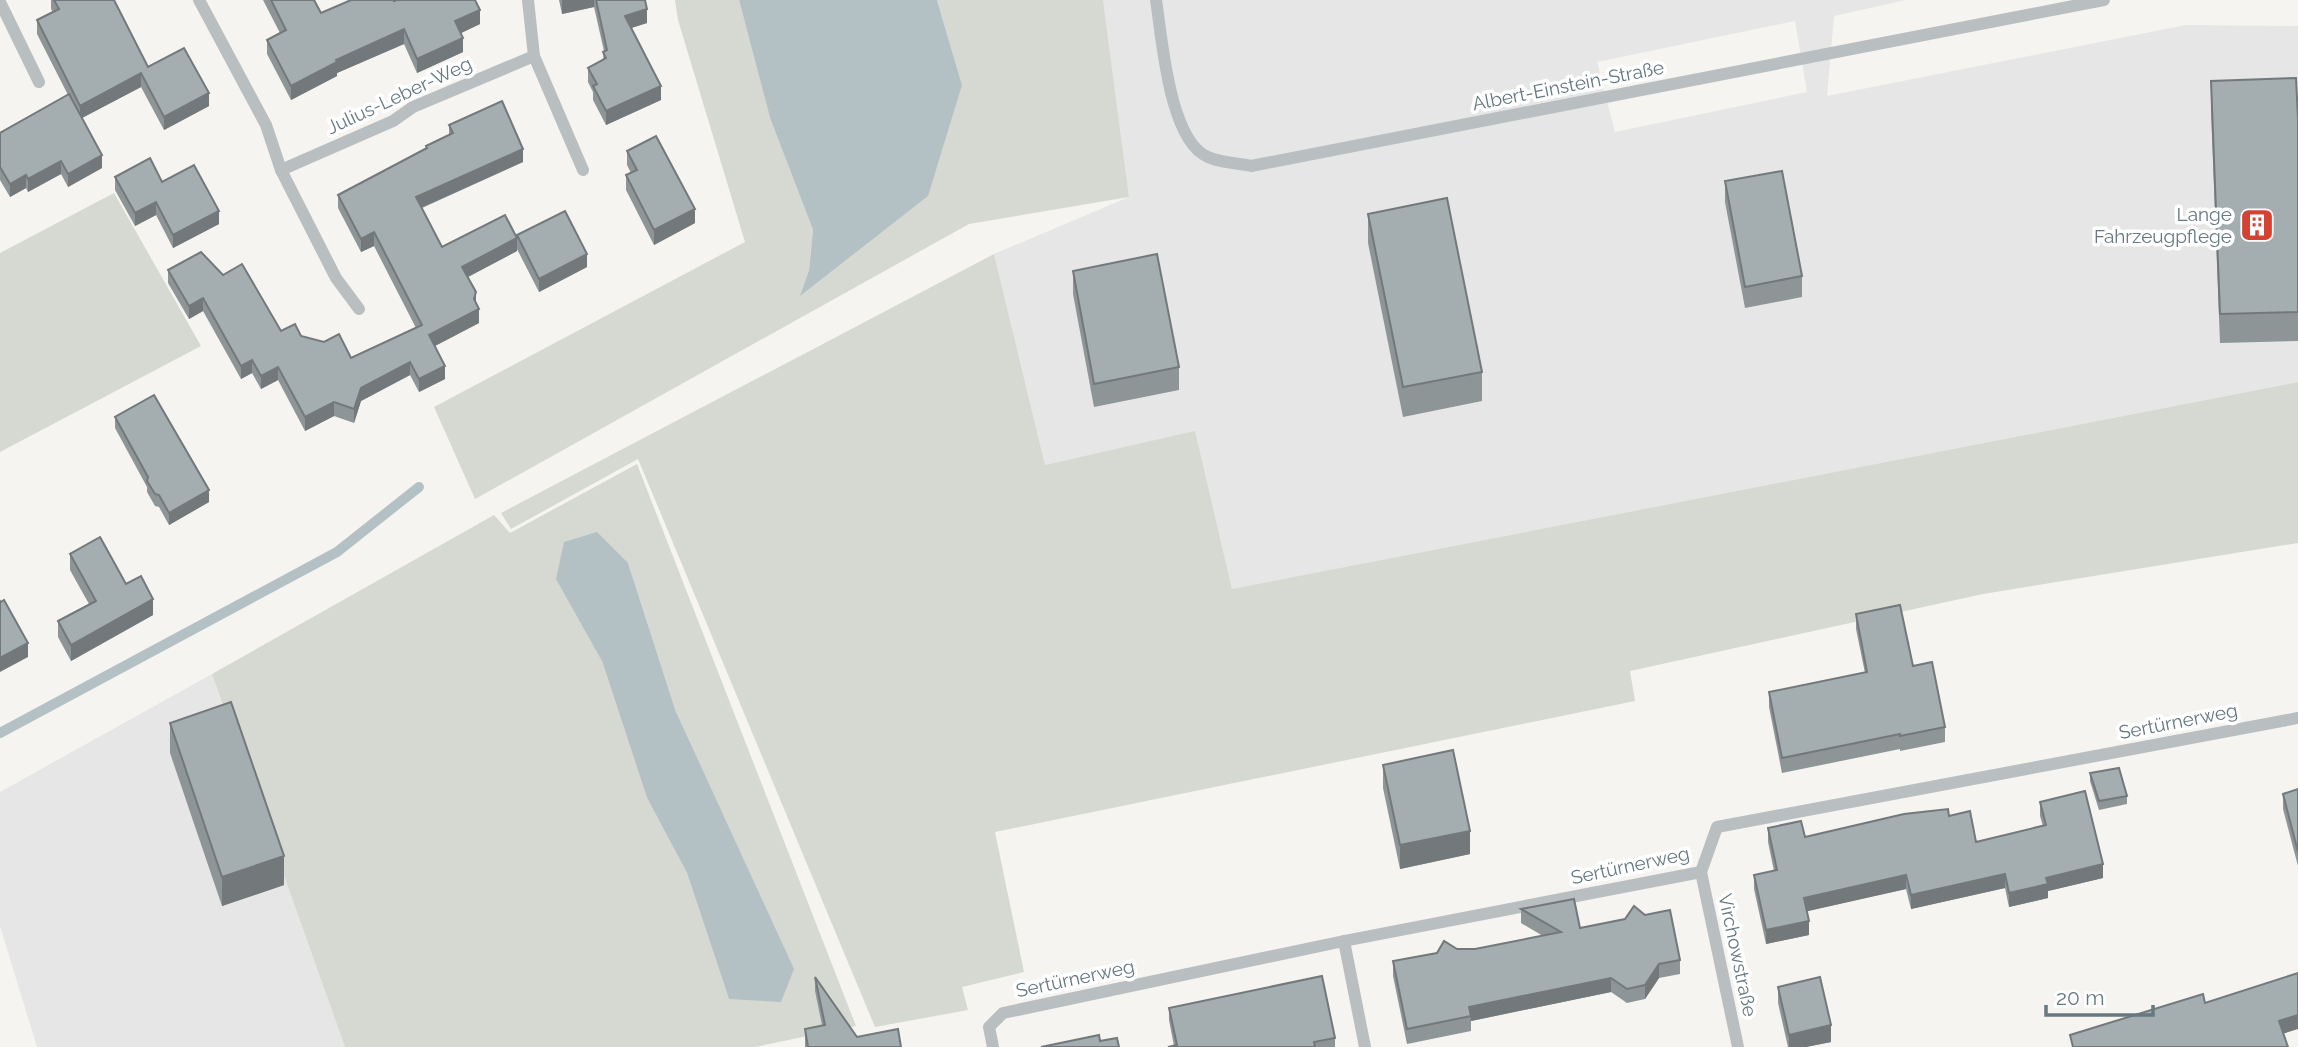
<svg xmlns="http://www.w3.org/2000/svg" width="2298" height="1047" viewBox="0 0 2298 1047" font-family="Raleway,sans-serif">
<rect width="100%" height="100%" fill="#f5f4f1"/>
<g fill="#e5e6e5" fill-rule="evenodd">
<path d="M1103,0h803l-72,16 -7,80 359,-71 112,1v356l-1066,207 -37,-157 -150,33 -51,-211 135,-57zM1795,21l12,71 -192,40 -18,-70z"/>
<polygon points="212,674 345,1047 37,1047 0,926 0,792"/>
</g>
<g fill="#d5d9d1" fill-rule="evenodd">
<polygon points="675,0 739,0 770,118 813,230 809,270 801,294 962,85 937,0 1103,0 1129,197 969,224 475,499 434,407 745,242 678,20"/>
<polygon points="114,193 201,346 0,452 0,253"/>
<polygon points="994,254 1045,465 1195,431 1232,589 2298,382 2298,543 1983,594 1630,671 1635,701 995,832 1024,972 962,987 968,1010 875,1027 638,459 511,529 501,513"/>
<path d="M637,464l219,562 -101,21h-410l-133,-373 282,-159 16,18zM628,563l48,149 53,287 -42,-126 -40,-75 -45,-137z"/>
</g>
<g fill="#b4c1c4">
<polygon points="739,0 937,0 962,85 928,196 800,296 809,270 813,230 770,118"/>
<polygon points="597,532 628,563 676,712 794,969 781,1002 729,999 687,873 647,798 602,661 556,579 564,542"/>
</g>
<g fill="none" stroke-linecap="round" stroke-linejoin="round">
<polyline stroke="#b4c1c4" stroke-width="10" points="0,733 337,552 419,487"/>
<g stroke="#b9bfc1" stroke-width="12">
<polyline points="199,0 266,125 281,170 336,278 359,309"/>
<polyline points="528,0 534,56 583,170"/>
<path d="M1156,0c6,38 13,141 52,157 13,6 30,6 43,9l853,-166"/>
<polyline points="0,2 39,82"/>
<polyline points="281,170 393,121 413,107 534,56"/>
<polyline points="1701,872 1717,827 2298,718"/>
<polyline points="1701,872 1738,1047"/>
<polyline points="1344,941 1365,1047"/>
<polyline points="993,1047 989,1027 1003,1013 1344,941 1701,872"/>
</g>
</g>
<g fill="#8d9597">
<polygon points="51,0 114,0 148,67 209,106 164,130 141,87 82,118 102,168 68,187 61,174 28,192 26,188 10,197 0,180 0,133 68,95 37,34 37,20 53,12 51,9"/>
<polygon points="263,0 314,0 321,13 394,1 480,24 461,33 463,52 417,73 404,44 337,73 337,76 291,100 267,54 267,40 280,33"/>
<polygon points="559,0 645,0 647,23 631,28 661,100 606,125 593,100 593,92 588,82 588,68 603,59 604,51 594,7 562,14"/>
<polygon points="2211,81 2298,118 2298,341 2220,343 2211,110"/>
<polygon points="449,125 523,162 422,208 442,247 517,238 517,235 587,267 539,292 517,249 517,251 468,277 476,304 479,323 435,346 445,379 419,392 410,375 361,401 354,423 334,416 305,431 278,380 261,389 252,373 241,379 203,311 189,319 168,283 168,270 223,275 281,331 324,342 351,358 416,328 374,246 361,252 338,208 338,195 426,149 426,146 449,135"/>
<polygon points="627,151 695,223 654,245 626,190 626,175 631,173 627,165"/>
<polygon points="115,177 162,182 219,224 173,248 156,215 135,226 115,190"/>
<polygon points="1725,181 1802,276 1802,297 1745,308 1725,202"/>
<polygon points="1368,214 1482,372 1482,401 1403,417 1368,243"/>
<polygon points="1073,271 1179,367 1179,390 1094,407 1073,294"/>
<polygon points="115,417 209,502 169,525 159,507 155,506 147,492 147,487 115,428"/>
<polygon points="70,554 126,584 153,615 71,661 58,637 58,621 89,604 70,570"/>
<polygon points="1856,614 1913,666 1945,727 1945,742 1900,751 1900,749 1782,773 1769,707 1769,692 1865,673 1856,629"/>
<polygon points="170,723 284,885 222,906 170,753"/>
<polygon points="1383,765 1470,854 1400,869 1383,788"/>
<polygon points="2090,773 2127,796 2127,804 2099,810 2090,781"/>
<polygon points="2298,789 2298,866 2283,809 2283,794"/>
<polygon points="2040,802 2103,878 2048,891 2048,898 2009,907 2005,888 1911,909 1906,889 1807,911 1809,935 1766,944 1754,889 1754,875 1774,871 1768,842 1768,828 1805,837 1949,816 1976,842 2043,826 2040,816"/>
<polygon points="1521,909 1680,960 1680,974 1659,978 1645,999 1627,1003 1611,992 1471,1021 1471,1031 1407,1044 1393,976 1393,961 1457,949 1475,949 1543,936 1521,923"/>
<polygon points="815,977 857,1037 901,1047 805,1047 805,1029 822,1025 815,991"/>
<polygon points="1778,987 1831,1042 1806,1047 1788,1047 1778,1003"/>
<polygon points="1169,1008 1335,1038 1335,1047 1168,1047 1174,1046 1169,1020"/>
</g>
<g fill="#73797b">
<polygon points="562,0 594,0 594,7 562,14"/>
<polygon points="647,9 647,23 625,30 625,16"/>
<polygon points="480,10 480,24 455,36 455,21"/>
<polygon points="404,29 404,44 337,73 337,76 291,100 291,86 336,60"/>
<polygon points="463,38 463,52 417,73 417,59"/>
<polygon points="141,73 141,87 80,119 80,106"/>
<polygon points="661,86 661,100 606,125 606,111"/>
<polygon points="209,93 209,106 164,130 164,117"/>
<polygon points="523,149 523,162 416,210 416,197"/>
<polygon points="102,155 102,168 68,187 68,174"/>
<polygon points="61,161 61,174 28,192 28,179"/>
<polygon points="26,175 26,188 10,197 10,184"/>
<polygon points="156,202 156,215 135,226 135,213"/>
<polygon points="695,209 695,223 654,245 654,230"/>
<polygon points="219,211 219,224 173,248 173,235"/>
<polygon points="374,232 374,246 361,252 361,239"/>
<polygon points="517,238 517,251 462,280 462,267"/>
<polygon points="587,254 587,267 539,292 539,279"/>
<polygon points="476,292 476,306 479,309 479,323 429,349 429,335 474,299"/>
<polygon points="203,298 203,311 189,319 189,306"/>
<polygon points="252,360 252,373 241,379 241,366"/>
<polygon points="410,362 410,375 361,401 354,423 354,409 361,388"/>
<polygon points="445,366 445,379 419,392 419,379"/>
<polygon points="278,367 278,380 261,389 261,376"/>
<polygon points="334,402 334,416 305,431 305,417"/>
<polygon points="209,490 209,502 169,525 169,513"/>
<polygon points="153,599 153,615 71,661 71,645"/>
<polygon points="28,643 28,657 0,672 0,658"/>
<polygon points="1470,831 1470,854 1400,869 1400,845"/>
<polygon points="284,856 284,885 222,906 222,877"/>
<polygon points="2103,864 2103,878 2048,891 2048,898 2009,907 2009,893 2046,878"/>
<polygon points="2005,874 2005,888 1911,909 1911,895"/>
<polygon points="1906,875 1906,889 1804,912 1804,898"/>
<polygon points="1809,921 1809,935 1766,944 1766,930"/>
<polygon points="1659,964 1659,978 1645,999 1645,985"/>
<polygon points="1611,978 1611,992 1471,1021 1469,1007"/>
<polygon points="2298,1015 2298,1029 2279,1035 2279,1021"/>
<polygon points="1831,1025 1831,1042 1806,1047 1789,1047 1789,1035"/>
</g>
<g fill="#a4adb0" stroke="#73797b" stroke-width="2">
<polygon points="54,0 114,0 148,67 184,48 209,93 164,117 141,73 80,106 37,20 59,9"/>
<polygon points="271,0 314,0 321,13 351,0 393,0 394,1 397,0 475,0 480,10 455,21 463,38 417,59 404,29 336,60 337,62 291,86 267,40 286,30"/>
<polygon points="596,0 645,0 647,9 625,16 661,86 606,111 593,86 597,84 588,68 606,58 603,52 607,50"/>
<polygon points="2296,78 2298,118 2298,312 2220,314 2211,81"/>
<polygon points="69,94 102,155 68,174 61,161 28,179 26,175 10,184 0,167 0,133"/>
<polygon points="502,101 523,149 416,197 442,247 505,215 517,238 462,267 476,292 474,299 479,309 429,335 445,366 419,379 410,362 361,388 354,409 334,402 305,417 278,367 261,376 252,360 241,366 203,298 189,306 168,270 201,252 223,275 242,264 281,331 295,324 301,336 324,342 339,334 351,358 422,325 374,232 361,239 338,195 427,148 426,146 453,133 449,125"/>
<polygon points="656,136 695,209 654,230 626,175 637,170 627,151"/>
<polygon points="150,158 162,182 194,165 219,211 173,235 156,202 135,213 115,177"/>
<polygon points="1782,171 1802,276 1745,287 1725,181"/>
<polygon points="1447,198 1482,372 1403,387 1368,214"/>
<polygon points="565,211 587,254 539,279 517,235"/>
<polygon points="1157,254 1179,367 1094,384 1073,271"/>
<polygon points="154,395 209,490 169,513 159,495 155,494 147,481 148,477 115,417"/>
<polygon points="100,537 126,584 141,576 153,599 71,645 58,621 96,601 70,554"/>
<polygon points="4,600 28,643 0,658 0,601 1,602"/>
<polygon points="1900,605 1913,666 1932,662 1945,727 1900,736 1900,734 1782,758 1769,692 1867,672 1856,614"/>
<polygon points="231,702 284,856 222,877 170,723"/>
<polygon points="1453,750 1470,831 1400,845 1383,765"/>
<polygon points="2119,768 2127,796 2099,801 2090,773"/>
<polygon points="2298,789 2298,852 2283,794"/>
<polygon points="2085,791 2103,864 2046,878 2048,884 2009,893 2005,874 1911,895 1906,875 1804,898 1809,921 1766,930 1754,875 1777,870 1768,828 1801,821 1805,837 1904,814 1948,809 1949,816 1970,811 1976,842 2046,825 2040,802"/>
<polygon points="1574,899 1580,928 1625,919 1634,906 1645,915 1670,910 1680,960 1659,964 1645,985 1627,989 1611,978 1469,1007 1471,1016 1407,1029 1393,961 1437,953 1444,941 1457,949 1475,949 1561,932 1521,909"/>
<polygon points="2298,973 2298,1015 2279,1021 2288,1047 2073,1047 2070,1035 2203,994 2205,1003"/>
<polygon points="1322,976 1335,1038 1314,1042 1315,1047 1168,1047 1177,1045 1169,1008"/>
<polygon points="815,977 857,1037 898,1029 901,1047 808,1047 805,1029 825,1025"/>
<polygon points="1820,977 1831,1025 1789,1035 1778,987"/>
<polygon points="1099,1035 1100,1041 1117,1038 1119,1047 1041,1047"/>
</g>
<defs>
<g id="building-square" transform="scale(1.75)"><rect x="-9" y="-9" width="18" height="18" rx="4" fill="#d44233" stroke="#fff"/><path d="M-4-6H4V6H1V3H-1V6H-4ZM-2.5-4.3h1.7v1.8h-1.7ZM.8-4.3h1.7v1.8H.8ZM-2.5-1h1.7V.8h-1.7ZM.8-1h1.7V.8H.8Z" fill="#fff"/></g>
</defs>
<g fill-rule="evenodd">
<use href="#building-square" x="2257" y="225"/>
</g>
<g text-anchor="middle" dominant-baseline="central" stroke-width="7" stroke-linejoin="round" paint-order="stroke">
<g font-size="19" fill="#667880" stroke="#fff">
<text transform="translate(1568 85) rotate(-11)">Albert-Einstein-Straße</text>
<text transform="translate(399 95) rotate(-25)">Julius-Leber-Weg</text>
<text transform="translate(2178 721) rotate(-11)">Sertürnerweg</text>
<text transform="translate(1630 865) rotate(-12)">Sertürnerweg</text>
<text transform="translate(1738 955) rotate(78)">Virchowstraße</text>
<text transform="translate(1075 978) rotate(-12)">Sertürnerweg</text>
</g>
<g font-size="19" fill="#667880" stroke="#fff" text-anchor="end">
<text x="2232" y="214">Lange<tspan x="2232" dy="22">Fahrzeugpflege</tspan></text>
</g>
</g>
<path d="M2046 1005v10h107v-10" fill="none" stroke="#667880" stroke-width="3.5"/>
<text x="2056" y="1005" font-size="21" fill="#667880" stroke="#ffffff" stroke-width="5" paint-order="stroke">20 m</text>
</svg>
